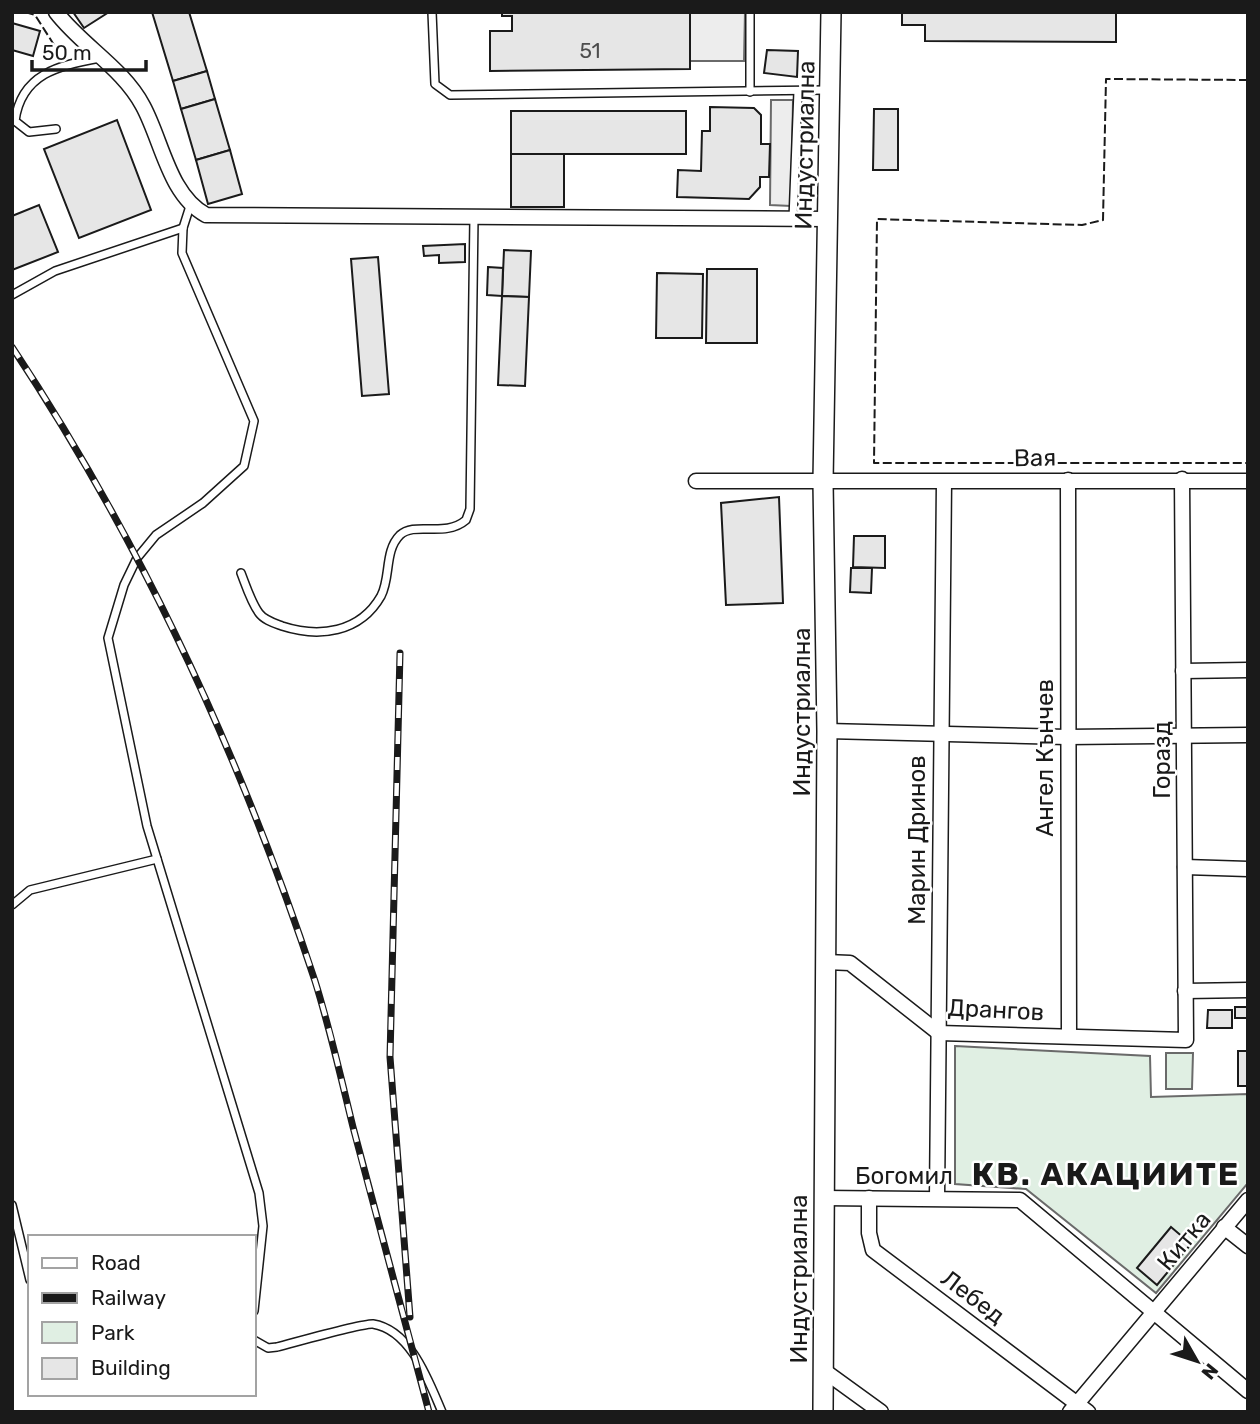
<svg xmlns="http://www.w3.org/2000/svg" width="1260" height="1424" viewBox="0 0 1260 1424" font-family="Rubik,sans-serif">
<rect width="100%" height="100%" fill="#fff"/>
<g fill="#e0efe3" stroke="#6a6a6a" stroke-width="2">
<polygon points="955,1046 1150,1056 1151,1097 1248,1094 1248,1183 1156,1293 1026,1189 955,1184"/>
<polygon points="1166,1053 1193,1053 1192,1089 1166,1089"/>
</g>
<g fill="#ededed" stroke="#6a6a6a" stroke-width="2">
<polygon points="690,12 745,12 744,61 689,61"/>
<polygon points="771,100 793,100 791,206 770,205"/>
</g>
<g fill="#e6e6e6" stroke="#1a1a1a" stroke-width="2">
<polygon points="73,12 109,12 84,28"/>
<polygon points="152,12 189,12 207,71 173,81"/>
<polygon points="502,12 690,12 690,69 490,71 490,31 512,31 512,16 502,16"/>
<polygon points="902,12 1116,12 1116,42 925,41 925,25 902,25"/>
<polygon points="12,23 40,31 33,56 12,50"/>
<polygon points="767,50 798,51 797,77 764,73"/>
<polygon points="207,71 215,99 181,109 173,81"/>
<polygon points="215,99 230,150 196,160 181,109"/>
<polygon points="710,107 754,108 761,115 761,144 770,144 769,177 760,177 760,187 749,199 677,197 678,170 701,171 702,131 710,131"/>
<polygon points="874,109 898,109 898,170 873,170"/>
<rect x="511" y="111" width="175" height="43"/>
<polygon points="117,120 151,210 79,238 44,149"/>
<polygon points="230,150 242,194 208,204 196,160"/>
<rect x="511" y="154" width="53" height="53"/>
<polygon points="39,205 58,252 12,270 12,216"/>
<polygon points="465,244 465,262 439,263 439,255 424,256 423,246"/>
<polygon points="504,250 531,251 529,297 502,296"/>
<polygon points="378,257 389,394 362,396 351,259"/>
<polygon points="488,267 503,268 502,296 487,295"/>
<polygon points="707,269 757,269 757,343 706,343"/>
<polygon points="657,273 703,274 702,338 656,338"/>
<polygon points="502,296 529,297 525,386 498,385"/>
<polygon points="779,497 783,603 726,605 721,503"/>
<polygon points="854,536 885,536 885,568 853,567"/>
<polygon points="851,568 872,568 871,593 850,592"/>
<rect x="1235" y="1007" width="13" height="11"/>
<polygon points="1208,1010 1232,1010 1232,1028 1207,1028"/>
<rect x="1238" y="1051" width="10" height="35"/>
<polygon points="1171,1227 1191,1244 1157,1285 1137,1268"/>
</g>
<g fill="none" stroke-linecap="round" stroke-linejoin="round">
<g stroke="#1a1a1a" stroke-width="10">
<g id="service">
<polyline points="432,12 435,84 450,95 827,90"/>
<polyline points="750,12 750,92"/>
<path d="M56,129l-27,3 -14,-11c6,-47 44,-56 85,-63"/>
<polyline points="190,206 183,228 182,253 254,421 244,466 203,503 156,535 137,558 124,585 108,638 147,826 259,1193 263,1226 254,1311"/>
<polyline points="793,219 798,91"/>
<polyline points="12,295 55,271 183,228"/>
<path d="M241,573c5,13 10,29 18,40 5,7 15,10 23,13 37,12 78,7 99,-30 10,-19 3,-45 19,-61 15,-14 45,3 66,-15l4,-11 4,-292"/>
<polyline points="12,905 30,890 157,859"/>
<polyline points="12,1205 30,1280"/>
<path d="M254,1340l14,8 9,-1c16,-4 85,-24 96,-23 38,6 56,58 69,88"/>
</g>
</g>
<g stroke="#1a1a1a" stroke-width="17">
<g id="minor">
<path d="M56,12c26,34 67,56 87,94 19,35 26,89 63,109l622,4"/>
<polyline points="1068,480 1069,1036"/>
<polyline points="696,481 1248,481"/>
<polyline points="1183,671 1248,670"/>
<polyline points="827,731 1067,737 1248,735"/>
<polyline points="1185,867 1248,869"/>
<polyline points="826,962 850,963 939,1033 1186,1040 1182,479"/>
<polyline points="1185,991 1248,990"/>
<polyline points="823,1198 1020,1200 1248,1391"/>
<polyline points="869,1198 869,1233 873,1250 1088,1412"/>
<polyline points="937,1198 944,482"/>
<polyline points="1224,1227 1248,1246"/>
<polyline points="823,1370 881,1412"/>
<polyline points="1070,1412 1248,1200"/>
</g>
</g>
<g stroke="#1a1a1a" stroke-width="22">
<polyline id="secondary" points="823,1412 827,731 823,482 831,12"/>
</g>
<use href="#service" stroke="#fff" stroke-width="7"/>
<use href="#minor" stroke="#fff" stroke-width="14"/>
<use href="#secondary" stroke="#fff" stroke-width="19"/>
<g stroke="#1a1a1a" stroke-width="7">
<g id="rail">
<path d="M12,347c130,196 229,410 303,634 15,48 26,97 38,146 25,95 51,190 76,285"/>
<polyline points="400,653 390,1057 410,1317"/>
</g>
</g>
<use href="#rail" stroke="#fff" stroke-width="4.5" stroke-dasharray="13" stroke-linecap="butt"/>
<g stroke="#1a1a1a" stroke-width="2" stroke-dasharray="9 3.5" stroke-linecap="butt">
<polyline points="25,12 35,15 56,48"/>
<polyline points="1248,80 1106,79 1103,220 1082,225 877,219 874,463 1248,463"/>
</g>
</g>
<g text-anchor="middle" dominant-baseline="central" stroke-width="5" stroke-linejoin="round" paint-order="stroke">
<g font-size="21" fill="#4d4d4d">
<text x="590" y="50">51</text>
</g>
<g font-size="24" fill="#1a1a1a" stroke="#fff">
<text transform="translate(805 145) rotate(-89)">Индустриална</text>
<text transform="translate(1035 458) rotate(-1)">Вая</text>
<text transform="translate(802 712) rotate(-90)">Индустриална</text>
<text transform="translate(1045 758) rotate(-90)">Ангел Кънчев</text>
<text transform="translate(1162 760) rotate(-90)">Горазд</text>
<text transform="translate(917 840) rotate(-90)">Марин Дринов</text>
<text transform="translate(996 1010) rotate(3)">Дрангов</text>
<text x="904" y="1176">Богомил</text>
<text transform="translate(1184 1241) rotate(-50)">Китка</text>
<text transform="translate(799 1279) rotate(-90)">Индустриална</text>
<text transform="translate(973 1297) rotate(37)">Лебед</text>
</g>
<g font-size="32" font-weight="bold" letter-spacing="2" fill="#1a1a1a" stroke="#fff">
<text x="1106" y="1174">КВ. АКАЦИИТЕ</text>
</g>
</g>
<rect width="1260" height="1424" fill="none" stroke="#1a1a1a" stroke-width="28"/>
<rect x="28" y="1235" width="228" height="161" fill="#ffffff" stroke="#a3a3a3" stroke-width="2"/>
<rect x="42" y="1258" width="35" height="10" fill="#ffffff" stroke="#a3a3a3" stroke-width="2"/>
<text x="91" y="1270" font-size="21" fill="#1a1a1a">Road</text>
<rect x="42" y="1293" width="35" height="10" fill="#1a1a1a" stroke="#a3a3a3" stroke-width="2"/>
<text x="91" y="1305" font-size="21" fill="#1a1a1a">Railway</text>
<rect x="42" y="1322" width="35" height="21" fill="#e0efe3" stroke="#a3a3a3" stroke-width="2"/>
<text x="91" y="1340" font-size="21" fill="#1a1a1a">Park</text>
<rect x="42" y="1358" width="35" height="21" fill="#e6e6e6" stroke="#a3a3a3" stroke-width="2"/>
<text x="91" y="1375" font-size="21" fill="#1a1a1a">Building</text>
<g transform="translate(1197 1361) rotate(129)" stroke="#ffffff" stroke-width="5" paint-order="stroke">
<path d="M0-5L12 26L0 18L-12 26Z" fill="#1a1a1a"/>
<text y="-10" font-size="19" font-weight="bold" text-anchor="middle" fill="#1a1a1a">N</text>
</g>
<path d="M32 60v10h114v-10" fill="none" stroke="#1a1a1a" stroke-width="3.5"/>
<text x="42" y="60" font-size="21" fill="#1a1a1a" stroke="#ffffff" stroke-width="5" paint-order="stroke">50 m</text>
</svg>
